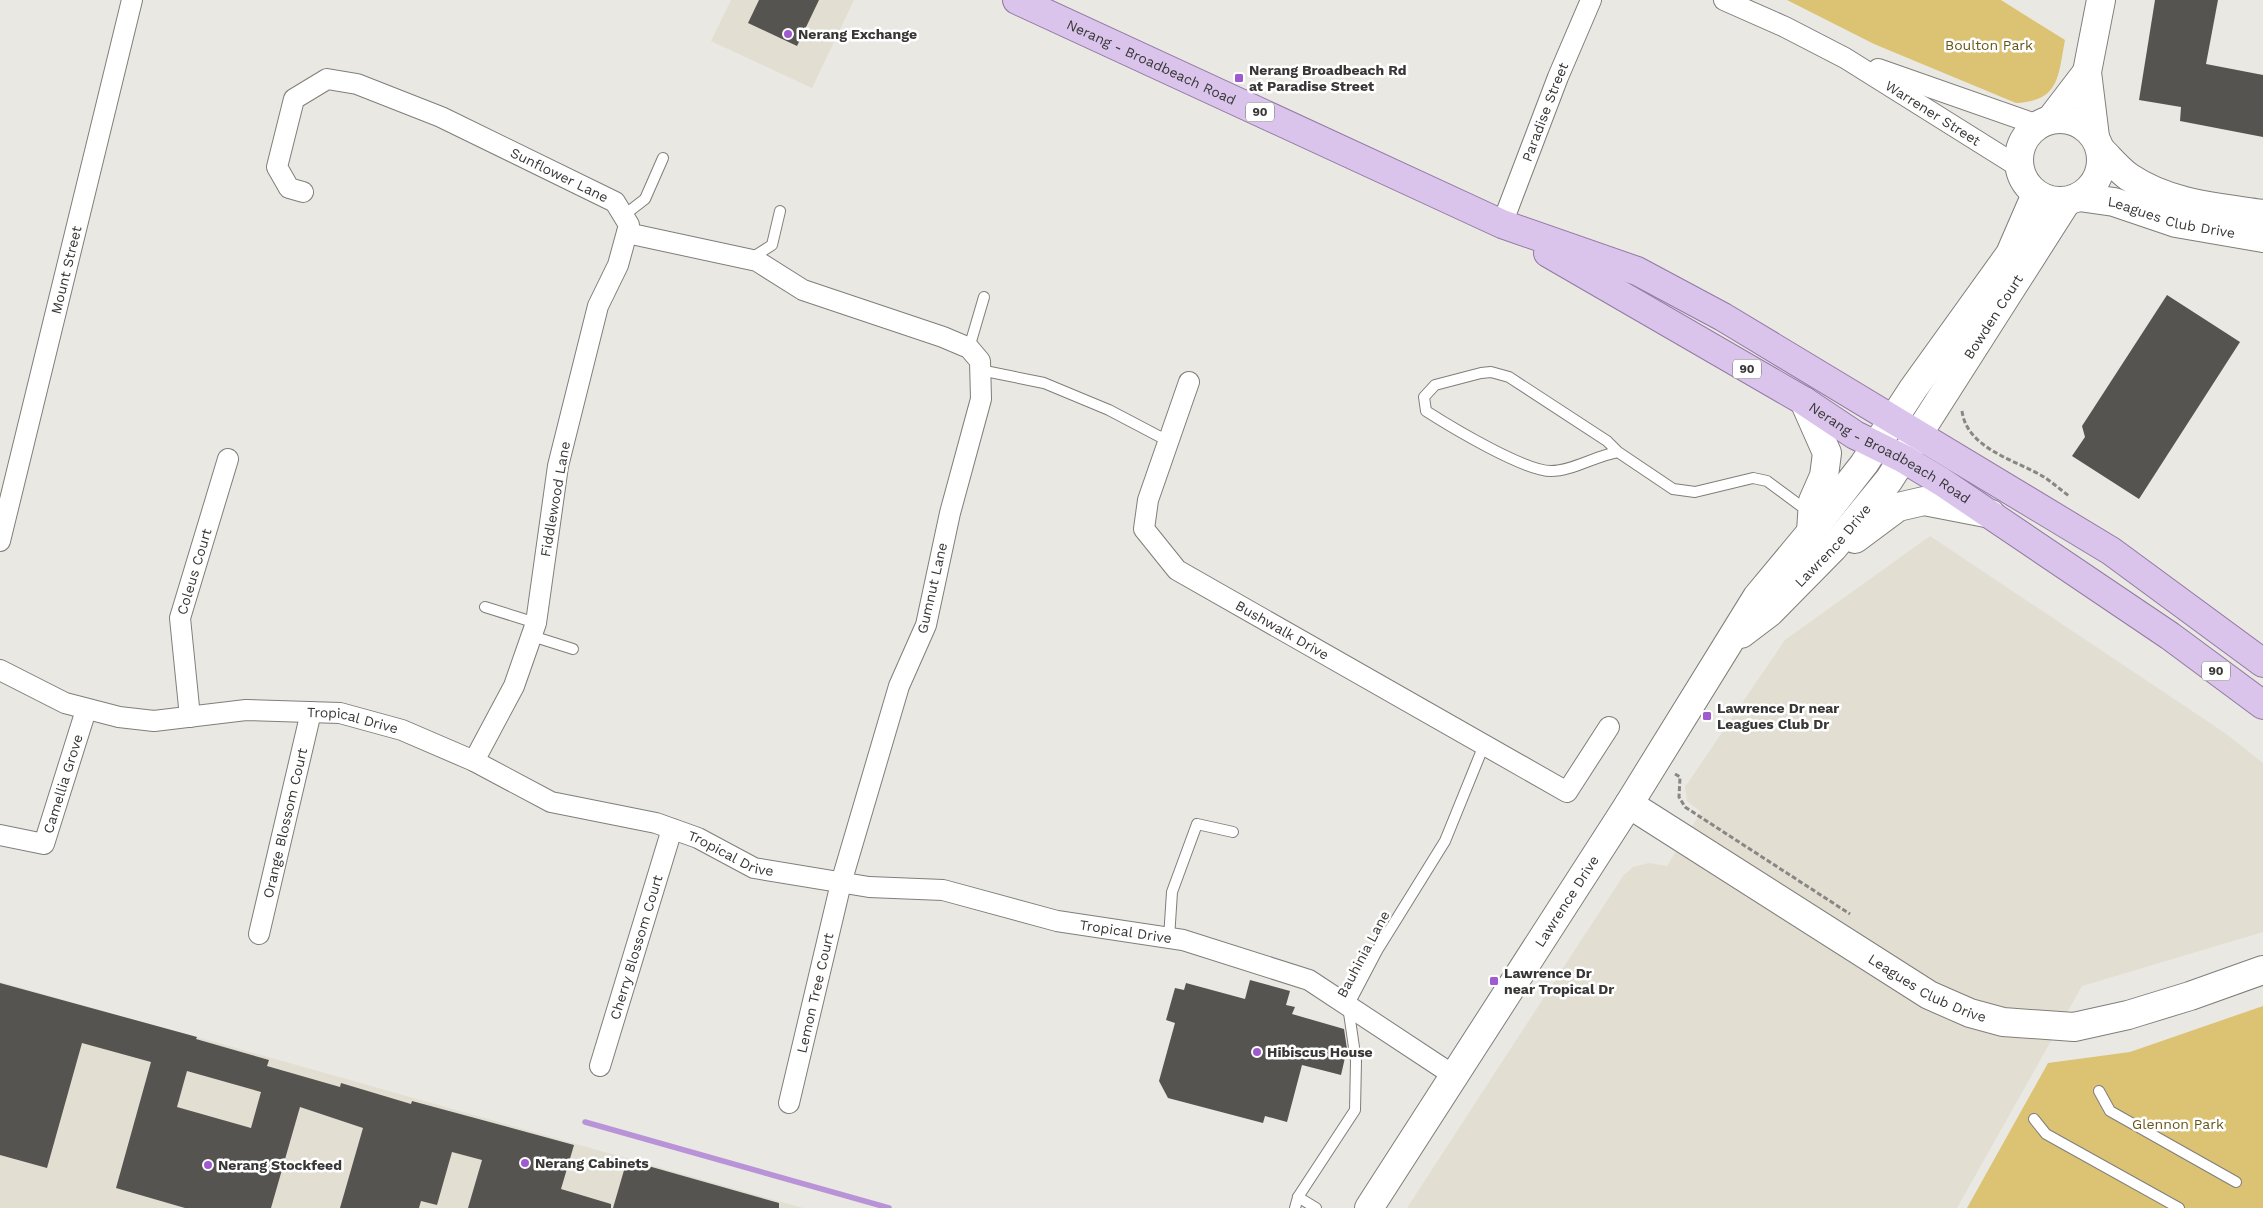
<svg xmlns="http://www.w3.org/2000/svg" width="2263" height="1208" viewBox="0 0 2263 1208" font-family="'Work Sans',sans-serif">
<rect width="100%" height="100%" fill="#eae8e3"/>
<g fill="#e2ded2">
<polygon points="731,0 854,0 812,88 711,41"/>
<polygon points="1930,536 2225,733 2263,763 2263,932 2082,986 1957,1208 1407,1208 1623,876 1633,867 1649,863 1667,866 1701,812 1687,801 1685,787 1785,640"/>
<polygon points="0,982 197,1037 803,1208 0,1208"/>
</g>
<g fill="#dcc373">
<path d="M1787,0h214l64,40c-7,36 -5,61 -49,63l-142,-59z"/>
<polygon points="2263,1006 2263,1208 1967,1208 2048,1063 2130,1052"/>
</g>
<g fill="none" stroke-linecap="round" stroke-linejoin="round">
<polyline stroke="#b993d7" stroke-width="5.5" points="585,1122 889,1208"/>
</g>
<g fill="#555450" fill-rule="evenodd">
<polygon points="759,0 819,0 797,46 748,23"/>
<polygon points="2155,0 2218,0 2206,64 2263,75 2263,137 2180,121 2181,107 2139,100"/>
<polygon points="2167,295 2240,342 2139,499 2072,456 2085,437 2082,426"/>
<polygon points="1250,980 1290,991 1286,1005 1295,1007 1292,1014 1344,1029 1347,1049 1341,1075 1302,1065 1287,1122 1265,1116 1263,1123 1168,1098 1159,1081 1175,1023 1166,1020 1175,988 1184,990 1186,983 1245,999"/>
<path d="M0,983l197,54 -1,2 73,21 -2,6 73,21 1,-4 70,21 1,-3 162,44 -13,44 50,15v4h-143l14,-48 -30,-8 -15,53 -16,-4 -2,7h-79l23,-80 -63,-21 -29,101h-86l-69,-20 35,-126 -69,-19 -35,125 -47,-13zM187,1071l74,21 -10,36 -74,-21z"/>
<polygon points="627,1160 779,1203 779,1208 613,1208"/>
</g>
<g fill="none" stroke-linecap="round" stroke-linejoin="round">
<g stroke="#807e7a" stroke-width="12">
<g id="lane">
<polyline points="623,216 645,199 663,158"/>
<polyline points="750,259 772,245 780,211"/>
<polyline points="969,348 984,297"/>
<polyline points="980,370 1044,383 1109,410 1168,441"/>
<path d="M1618,452c-23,4 -46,19 -67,19 -27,0 -100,-44 -125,-60l-2,-14 11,-12 46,-12 10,-1 18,5 98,64 11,11 55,37 22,3 58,-14 14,3 42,31"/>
<polyline points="485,607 536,623"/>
<polyline points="532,636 573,649"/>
<polyline points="1169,938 1172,892 1197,824 1233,832"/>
<polyline points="2099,1091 2110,1111 2236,1182"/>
<polyline points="2034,1119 2046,1134 2179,1208"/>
<polyline points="1298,1197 1316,1208"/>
<polyline points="1295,1208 1298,1197 1355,1110 1356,1061 1348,1006 1378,949 1445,841 1484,745"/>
</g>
</g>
<g stroke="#807e7a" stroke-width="22">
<g id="street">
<path id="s1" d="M1724,0l61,27 60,31 174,109"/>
<polyline points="1878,69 2038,125"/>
<path id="s2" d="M303,192l-14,-4 -12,-21 17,-68 33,-20 30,5 84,33 174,85 14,23 -11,40 -20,41 -40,160 -22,157 -22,63 -40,75"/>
<path id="s3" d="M1502,224l56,-147 33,-77"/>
<polyline points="627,233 757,261 803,290 943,337 969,348 980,361 981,399 950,513 926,625 899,686 841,883 789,1103"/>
<path id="s4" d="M1189,382l-41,118 -4,29 33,41 390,222 42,-65"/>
<path id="s5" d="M0,541l132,-541"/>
<path id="s6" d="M0,670l65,33 54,14 35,4 92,-11 94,3 62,17 72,31 77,41 105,21 42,15 56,30 115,19 74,3 114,31 126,19 126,40 144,95"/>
<path id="s7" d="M190,717l-10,-99 48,-159"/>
<path id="s8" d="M0,835l44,9 42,-134"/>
<path id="s9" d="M259,934l52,-222"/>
<path id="s10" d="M600,1066l72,-237"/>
</g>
</g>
<g stroke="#807e7a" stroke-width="30">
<g id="secondary">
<circle cx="2060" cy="160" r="41"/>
<polyline points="2051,119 2087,72"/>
<polyline points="2095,137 2087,72 2101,0"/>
<path d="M2101,150c9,9 18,20 28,27 40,27 87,30 134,37"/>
<path id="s11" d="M2079,197l35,5 62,21 87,15"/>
<polyline points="1804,401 1827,453 1824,476 1813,501 1811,532"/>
<polyline points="1855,539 1898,507 1924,501 1991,514"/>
<path id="s12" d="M1741,634l29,-22 63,-64 56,-68 178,-279"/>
<path id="s13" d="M1629,804l300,191 41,18 33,9 71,5 54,-12 62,-19 73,-26"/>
<path id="s14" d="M1369,1208l260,-404 128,-207 54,-65 53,-68 49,-75 97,-135 26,-60"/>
</g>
</g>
<g stroke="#9279a4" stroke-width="30">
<g id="primary">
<path id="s15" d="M1017,0l485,224 135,47 86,46 388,234 152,112"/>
<path id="s16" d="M1548,253l256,148 51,34 49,24 38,23 228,154 93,69"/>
</g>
</g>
<g stroke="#888784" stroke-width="3" stroke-dasharray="5 2.5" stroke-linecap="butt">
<path d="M1962,411c5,38 54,49 82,66 9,6 17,13 25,19"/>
<polyline points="1675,774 1680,777 1679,797 1685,807 1850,914"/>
</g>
<use href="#lane" stroke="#fff" stroke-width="10"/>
<use href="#street" stroke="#fff" stroke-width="20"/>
<use href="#secondary" stroke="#fff" stroke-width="28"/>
<use href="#primary" stroke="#dac4ec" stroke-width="28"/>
</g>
<g fill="#a05acf" stroke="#fff" stroke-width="2">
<circle cx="788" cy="34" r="5"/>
<rect x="1234" y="73" width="10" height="10" rx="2.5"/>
<rect x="1702" y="711" width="10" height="10" rx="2.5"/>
<rect x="1489" y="976" width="10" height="10" rx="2.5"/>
<circle cx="1257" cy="1052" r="5"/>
<circle cx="525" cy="1163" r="5"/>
<circle cx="208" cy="1165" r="5"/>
</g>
<g text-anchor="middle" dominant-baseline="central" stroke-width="5" stroke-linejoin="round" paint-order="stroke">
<g fill="#fff" stroke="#747372" stroke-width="1">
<rect x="1246" y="102.5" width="28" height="19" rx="4"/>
<rect x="1733" y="359.5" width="28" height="19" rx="4"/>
<rect x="2202" y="661.5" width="28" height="19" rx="4"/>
</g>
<g font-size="12" font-weight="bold" fill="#383736">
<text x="1260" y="112">90</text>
<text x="1747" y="369">90</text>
<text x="2216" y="671">90</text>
</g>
<g font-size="14" font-weight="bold" fill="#383736" stroke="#fff" text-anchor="start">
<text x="798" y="34">Nerang Exchange</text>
<text x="1249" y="70">Nerang Broadbeach Rd<tspan x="1249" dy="16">at Paradise Street</tspan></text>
<text x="1717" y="708">Lawrence Dr near<tspan x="1717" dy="16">Leagues Club Dr</tspan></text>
<text x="1504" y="973">Lawrence Dr<tspan x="1504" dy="16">near Tropical Dr</tspan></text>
<text x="1267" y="1052">Hibiscus House</text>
<text x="535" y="1163">Nerang Cabinets</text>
<text x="218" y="1165">Nerang Stockfeed</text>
</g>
<g font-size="14" fill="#665518" stroke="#fff">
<text x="1989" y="45">Boulton Park</text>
<text x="2178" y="1124">Glennon Park</text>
</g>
<g font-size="14" fill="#383736" stroke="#fff">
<text stroke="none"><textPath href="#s15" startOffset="148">Nerang - Broadbeach Road</textPath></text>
<text stroke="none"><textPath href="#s3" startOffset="120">Paradise Street</textPath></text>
<text stroke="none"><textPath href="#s1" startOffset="238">Warrener Street</textPath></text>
<text stroke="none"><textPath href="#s2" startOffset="400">Sunflower Lane</textPath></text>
<text stroke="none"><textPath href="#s11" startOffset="95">Leagues Club Drive</textPath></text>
<text stroke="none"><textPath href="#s5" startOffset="279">Mount Street</textPath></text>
<text stroke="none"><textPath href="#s12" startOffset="408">Bowden Court</textPath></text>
<text stroke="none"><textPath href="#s16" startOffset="396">Nerang - Broadbeach Road</textPath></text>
<text transform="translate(555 499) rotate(-80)">Fiddlewood Lane</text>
<text stroke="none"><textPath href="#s12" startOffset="128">Lawrence Drive</textPath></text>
<text stroke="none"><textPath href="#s7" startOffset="148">Coleus Court</textPath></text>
<text transform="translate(932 588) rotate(-77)">Gumnut Lane</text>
<text stroke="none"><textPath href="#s4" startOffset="328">Bushwalk Drive</textPath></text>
<text stroke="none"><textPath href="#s6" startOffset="364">Tropical Drive</textPath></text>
<text stroke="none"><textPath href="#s8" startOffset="108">Camellia Grove</textPath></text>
<text stroke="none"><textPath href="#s9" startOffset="114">Orange Blossom Court</textPath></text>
<text stroke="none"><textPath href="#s6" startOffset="769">Tropical Drive</textPath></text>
<text stroke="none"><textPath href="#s14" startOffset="365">Lawrence Drive</textPath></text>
<text stroke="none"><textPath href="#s6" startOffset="1174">Tropical Drive</textPath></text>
<text stroke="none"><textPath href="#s10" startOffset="124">Cherry Blossom Court</textPath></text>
<text transform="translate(1363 954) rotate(-62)">Bauhinia Lane</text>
<text stroke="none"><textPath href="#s13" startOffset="351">Leagues Club Drive</textPath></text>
<text transform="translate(815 993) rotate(-77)">Lemon Tree Court</text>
</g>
</g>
</svg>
